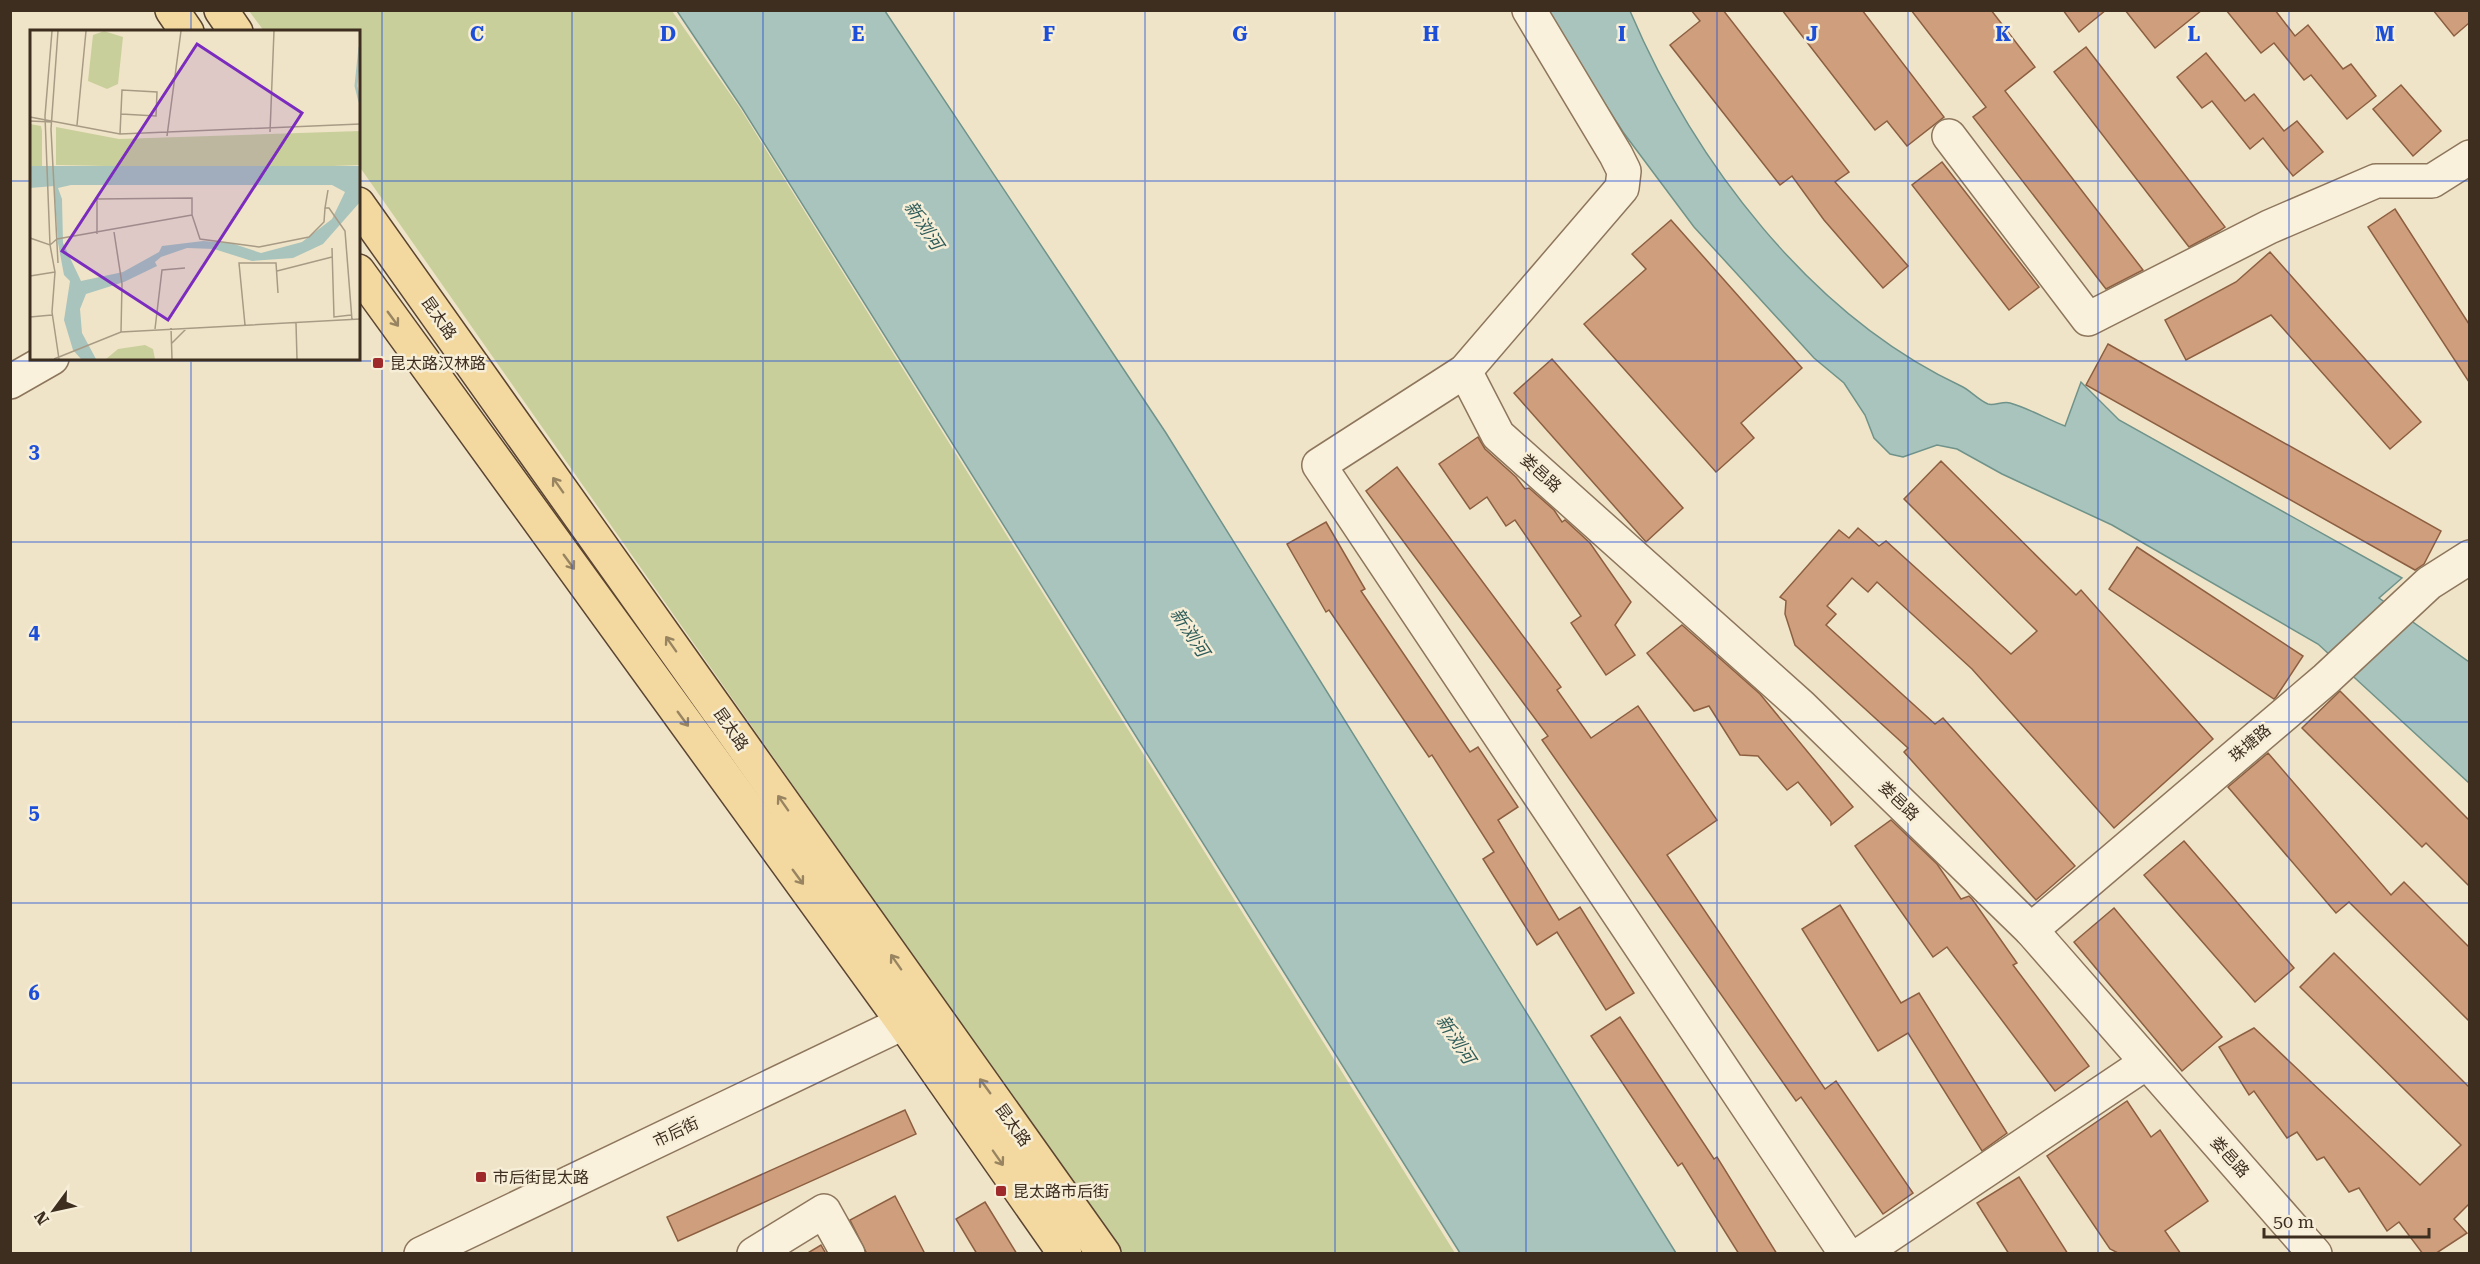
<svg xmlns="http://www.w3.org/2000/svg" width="2480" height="1264" viewBox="0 0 2480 1264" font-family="'Roboto Serif','Noto Sans SC',serif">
<rect width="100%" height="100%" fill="#f0e4c8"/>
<polygon fill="#c9cf9b" points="249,11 672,11 740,108 1455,1253 1121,1253 359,166 358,32 264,31"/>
<g fill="#a9c4bc" stroke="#6f938a" stroke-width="1.5">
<polygon points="677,11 885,11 1166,433 1676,1253 1460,1253 742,108"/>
<path d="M1545,11h85c64,150 180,304 331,375 9,4 17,14 27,18 6,2 15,-3 22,-1 18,5 37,16 55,23l16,-44 38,38 283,158 -23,20 90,64v121l-151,-139 -206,-119 -110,-51 -45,-25 -20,-4 -34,12 -13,-3 -16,-16 -9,-23 -21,-32 -30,-25 -120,-131 -71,-95z"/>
</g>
<g fill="#cf9f7d" stroke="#8d5f41" stroke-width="1.5">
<polygon points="1691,10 1723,10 1849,172 1835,182 1908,266 1883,288 1824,220 1792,176 1780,185 1670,45 1700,21"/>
<polygon points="1782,10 1862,10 1944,117 1907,146 1887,121 1875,130"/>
<polygon points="1911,10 1991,10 2035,67 2005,91 2143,270 2106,289 1973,117 1986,107"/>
<polygon points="2063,10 2106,10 2079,32"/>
<polygon points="2125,10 2202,10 2155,48"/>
<polygon points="2226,10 2275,10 2295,36 2308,25 2343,69 2351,64 2376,96 2347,119 2311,75 2304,80 2274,43 2261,53"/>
<polygon points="2433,10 2469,10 2469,23 2454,36"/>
<polygon points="2086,47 2225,227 2219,231 2189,247 2054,72"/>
<polygon points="2206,53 2245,101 2254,94 2284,131 2297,121 2323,152 2293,176 2263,138 2250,149 2212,101 2202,108 2177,77"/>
<polygon points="2401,85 2441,131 2413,156 2373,109"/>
<polygon points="1942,162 2039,287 2009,310 1912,185"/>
<polygon points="2395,209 2469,324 2469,382 2368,227"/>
<polygon points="1671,220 1802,368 1741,423 1754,438 1716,472 1584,324 1646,269 1632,254"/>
<polygon points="2270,252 2421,422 2390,449 2271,315 2186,360 2165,320 2236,282"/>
<polygon points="2108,344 2441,531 2424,564 2415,570 2086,385"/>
<polygon points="1552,359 1683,508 1646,542 1514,393"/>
<polygon points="1478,437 1485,449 1516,477 1525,489 1529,488 1554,510 1562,522 1565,520 1590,543 1631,602 1615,625 1635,655 1606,675 1571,623 1581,616 1515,520 1506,526 1487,497 1470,509 1439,464"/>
<polygon points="1941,461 2076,595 2081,590 2213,739 2114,828 1972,669 1877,582 1868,592 1852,578 1827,606 1836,614 1826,625 1935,724 1943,718 2075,866 2036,900 1904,752 1908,748 1795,645 1785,614 1786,601 1780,597 1839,530 1849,538 1858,528 1879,546 1886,541 2011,654 2037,631 1904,499"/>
<polygon points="1397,467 1561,687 1557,690 1591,738 1638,706 1717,820 1667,855 1825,1089 1836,1081 1913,1193 1883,1214 1801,1097 1796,1101 1542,740 1548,736 1366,491"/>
<polygon points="1326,522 1365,589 1361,591 1470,752 1478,747 1518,807 1498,820 1559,920 1580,907 1634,993 1606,1010 1557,932 1537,945 1483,859 1494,852 1432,755 1429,757 1329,610 1326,612 1287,544"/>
<polygon points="2137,547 2303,656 2276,697 2274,699 2109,589"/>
<polygon points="1682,625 1760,694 1853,807 1831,825 1831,822 1798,782 1787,790 1758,756 1740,755 1709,706 1694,711 1647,653"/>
<polygon points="2340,691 2469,820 2469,886 2426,843 2422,847 2302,728"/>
<polygon points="2268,753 2391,895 2404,882 2469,947 2469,1021 2349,902 2336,913 2228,787"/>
<polygon points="1891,820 1937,864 1961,899 1969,896 1972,899 2017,963 2013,965 2089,1066 2055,1091 1947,947 1933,957 1855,846"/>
<polygon points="2184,841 2294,968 2255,1002 2144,875"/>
<polygon points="1840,905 1901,1003 1919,993 2007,1133 1982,1151 1908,1033 1878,1051 1802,929"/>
<polygon points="2114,908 2222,1037 2182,1071 2074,942"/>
<polygon points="2334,953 2469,1087 2469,1204 2454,1219 2467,1233 2435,1254 2423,1254 2399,1222 2387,1231 2359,1188 2349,1192 2324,1157 2317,1160 2297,1132 2287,1138 2254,1091 2249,1095 2219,1047 2254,1028 2420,1185 2461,1145 2300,987"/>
<polygon points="1620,1017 1714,1159 1717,1157 1777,1254 1739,1254 1682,1163 1678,1166 1591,1036"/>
<polygon points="2127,1101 2151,1137 2160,1130 2208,1201 2165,1231 2181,1254 2120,1254 2110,1249 2047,1156"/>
<polygon points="905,1110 916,1134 678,1241 667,1217"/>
<polygon points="2019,1177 2068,1254 2009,1254 1977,1203"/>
<polygon points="895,1196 925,1254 867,1254 850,1220"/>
<polygon points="985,1202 1017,1254 977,1254 956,1219"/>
<polygon points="821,1245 826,1254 806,1254"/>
</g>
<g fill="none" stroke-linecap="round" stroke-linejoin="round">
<g stroke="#8d765c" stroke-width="36">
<g id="minor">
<polyline points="1529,10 1616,155 1624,171 1622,188 1465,371 1319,465 1846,1254"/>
<polyline points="1949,136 2088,319 2269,227 2376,181 2432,181 2470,157"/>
<polyline points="1465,371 1498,435 1801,706 2031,930 2315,1254"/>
<polyline points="10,382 52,358"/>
<polyline points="2031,930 2326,679 2429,583 2470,557"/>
<polyline points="421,1254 928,1011"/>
<polyline points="754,1254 824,1211 848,1254"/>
<polyline points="1861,1254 2146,1063"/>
</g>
</g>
<g stroke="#5b4430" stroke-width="36">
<g id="major">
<polyline points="172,10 187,32"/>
<polyline points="221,10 236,32"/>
<polyline points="358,204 1104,1254"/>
<polyline points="358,271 904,1024 1065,1254"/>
</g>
</g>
<use href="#minor" stroke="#faf1dc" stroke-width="33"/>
<use href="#major" stroke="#f3d9a0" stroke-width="33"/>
</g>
<defs><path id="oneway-shaft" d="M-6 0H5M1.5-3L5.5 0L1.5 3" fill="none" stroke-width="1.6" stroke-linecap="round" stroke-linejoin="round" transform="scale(1.5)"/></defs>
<g stroke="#988460">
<use href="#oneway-shaft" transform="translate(393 319) rotate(54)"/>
<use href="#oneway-shaft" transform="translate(558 485) rotate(-125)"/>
<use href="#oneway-shaft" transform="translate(569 562) rotate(54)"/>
<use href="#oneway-shaft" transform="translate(671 644) rotate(-125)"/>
<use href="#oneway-shaft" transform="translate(683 719) rotate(54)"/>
<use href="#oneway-shaft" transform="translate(783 803) rotate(-125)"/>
<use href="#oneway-shaft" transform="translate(798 877) rotate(54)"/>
<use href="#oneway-shaft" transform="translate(896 962) rotate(-125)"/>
<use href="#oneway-shaft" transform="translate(985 1086) rotate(-126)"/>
<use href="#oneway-shaft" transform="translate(998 1158) rotate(55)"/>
</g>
<path fill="none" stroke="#1d4ed8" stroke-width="1.5" stroke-opacity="0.55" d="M191,10v22M382,10v1244M572,10v1244M763,10v1244M954,10v1244M1145,10v1244M1335,10v1244M1526,10v1244M1717,10v1244M1908,10v1244M2098,10v1244M2289,10v1244M10,181h22M358,181h2112M191,358v896M10,361h2460M10,542h2460M10,722h2460M10,903h2460M10,1083h2460"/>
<g fill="#9e2a2b" stroke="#f7eed8" stroke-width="2">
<rect x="372" y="357" width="12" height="12" rx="3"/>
<rect x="475" y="1171" width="12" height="12" rx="3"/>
<rect x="995" y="1185" width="12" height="12" rx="3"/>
</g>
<g text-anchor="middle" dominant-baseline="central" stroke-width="5" stroke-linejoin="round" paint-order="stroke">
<g font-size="16" fill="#3d2e20" stroke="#f7eed8">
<text transform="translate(439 318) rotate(55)">昆太路</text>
<text transform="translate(1541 473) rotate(42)">娄邑路</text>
<text transform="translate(731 729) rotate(55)">昆太路</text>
<text transform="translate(2250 743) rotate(-40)">珠塘路</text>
<text transform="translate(1899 801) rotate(44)">娄邑路</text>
<text transform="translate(1013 1125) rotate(54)">昆太路</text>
<text transform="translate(676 1132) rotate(-25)">市后街</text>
<text transform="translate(2230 1157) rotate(48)">娄邑路</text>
</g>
<g font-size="16" fill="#3d2e20" stroke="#f7eed8" text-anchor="start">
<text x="390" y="363">昆太路汉林路</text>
<text x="493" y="1177">市后街昆太路</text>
<text x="1013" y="1191">昆太路市后街</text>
</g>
<g font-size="18" font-style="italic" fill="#2f5d5a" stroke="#f7eed8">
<text transform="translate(924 225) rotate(57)">新浏河</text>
<text transform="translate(1190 632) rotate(57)">新浏河</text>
<text transform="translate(1456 1039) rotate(57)">新浏河</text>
</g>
</g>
<g transform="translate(30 30)">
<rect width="330" height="330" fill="#f0e4c8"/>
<path d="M74,1l19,6 -5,47 -11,5 -19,-8 5,-46zM0,94l11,2 1,5v35h-12zM26,97l63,12 241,-8v34l-107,4 -197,-4zM115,315l8,4 2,10h-49l12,-10z" fill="#c9cf9b"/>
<path d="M0,136h330v36l-37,42 -30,14 -41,3 -38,-12 -27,-1 -26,9 -6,5 2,4 -33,16 -38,12 -6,15 2,24 14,26h-15l-8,-9 -9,-30 6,-39 -6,-6 -6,-32 -4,-57 -24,2zM41,155h261l13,7 -13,27 -30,23 -41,11 -30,-10 -28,-2 -41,5 -3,6 -36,20 -42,9 -18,-38 -1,-44 -4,-11z" fill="#a9c4bc" fill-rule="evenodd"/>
<path fill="none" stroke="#a9c4bc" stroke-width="3" d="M330,17l-4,39 4,16"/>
<path fill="none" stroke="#a89b85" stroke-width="1.5" d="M22,1l-7,85 5,129 5,27 -3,40 7,47M0,87l90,17 240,-10M0,91l22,1M47,95l9,-94M240,102l4,-101M90,104l2,-44 35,2 -1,24 -35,-2M137,106l14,-105M298,160l-3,18h4l16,23 7,89M84,202l8,52 -1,48M67,204v-35l95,-1v17l8,24 59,8 50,-10 15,-15 1,-14M0,208l20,7 7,-6 135,-24M302,218l2,69 17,-2M28,233l-7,-134 7,-98M247,241l55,-14M0,246l25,-4M0,287l22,-2M266,293l1,36M215,295l-6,-62h37l2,30M141,298l1,31M125,299l7,-59 23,-2M142,313l15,-15M24,329l67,-27 239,-13"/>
<path fill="#7b2cbf" fill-opacity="0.15" stroke="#7b2cbf" stroke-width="3" d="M167,14l105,69 -134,207 -106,-69z"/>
<rect width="330" height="330" fill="none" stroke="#3d2e20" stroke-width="3"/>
</g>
<g font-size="20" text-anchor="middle" font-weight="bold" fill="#1d4ed8" stroke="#f7eed8" stroke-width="5" stroke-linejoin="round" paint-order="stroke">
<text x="477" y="41">C</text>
<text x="668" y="41">D</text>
<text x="858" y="41">E</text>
<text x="1049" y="41">F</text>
<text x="1240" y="41">G</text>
<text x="1431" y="41">H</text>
<text x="1622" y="41">I</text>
<text x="1812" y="41">J</text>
<text x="2003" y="41">K</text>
<text x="2194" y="41">L</text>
<text x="2385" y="41">M</text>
<text x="34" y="458">3</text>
<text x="34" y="639">4</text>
<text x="34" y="819">5</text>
<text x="34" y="1000">6</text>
</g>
<rect width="2480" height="1264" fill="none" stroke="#3d2e20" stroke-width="24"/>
<g transform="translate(54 1210) rotate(237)" stroke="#f7eed8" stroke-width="4.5" paint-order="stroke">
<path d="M0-4.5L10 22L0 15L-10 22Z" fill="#3d2e20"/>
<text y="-9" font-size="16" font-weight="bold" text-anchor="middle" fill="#3d2e20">N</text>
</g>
<path d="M2264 1228v9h165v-9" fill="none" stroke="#3d2e20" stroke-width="3"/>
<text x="2273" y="1228" font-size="18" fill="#3d2e20" stroke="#f7eed8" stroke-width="4.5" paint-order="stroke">50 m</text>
</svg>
